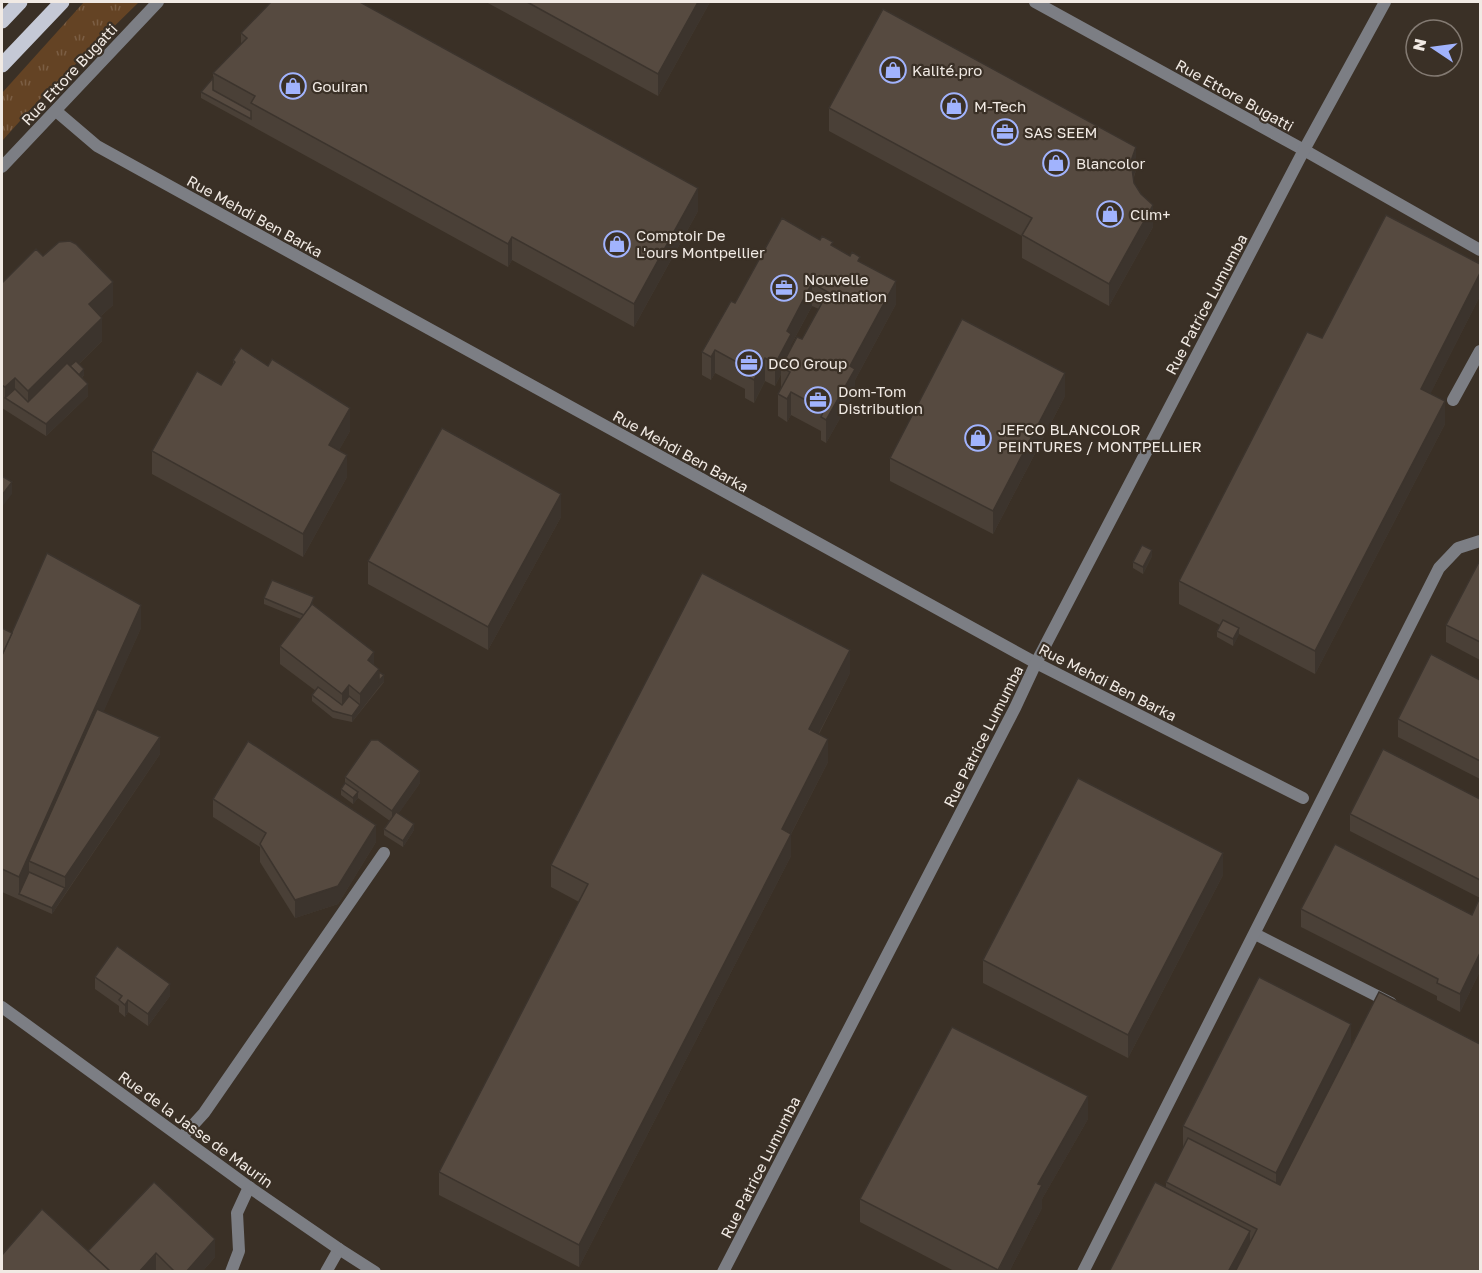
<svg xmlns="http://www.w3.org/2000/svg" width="1482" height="1273" viewBox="0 0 1482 1273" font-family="'Golos Text',sans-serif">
<defs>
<pattern id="grass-tufts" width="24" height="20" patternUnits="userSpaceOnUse" patternTransform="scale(1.5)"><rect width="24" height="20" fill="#644324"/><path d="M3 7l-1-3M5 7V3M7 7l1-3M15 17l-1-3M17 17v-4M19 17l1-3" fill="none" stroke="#7b5e44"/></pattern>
</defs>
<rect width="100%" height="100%" fill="#3a3026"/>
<polygon fill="url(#grass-tufts)" points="84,2 139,2 37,102 2,141 2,93"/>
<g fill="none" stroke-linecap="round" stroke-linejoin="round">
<g stroke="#7c7e84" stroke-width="12">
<polyline points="1304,150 1480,250"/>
<polyline points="1453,400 1480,351"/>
<polyline points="1255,934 1391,1003"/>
<polyline points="182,1137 204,1113 384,853"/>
<polyline points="231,1272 239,1251 237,1213 249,1187"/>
<polyline points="326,1272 339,1249"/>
<polyline points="1083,1272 1439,568 1458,548 1480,541"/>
</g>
<g stroke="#7c7e84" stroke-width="12">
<polyline points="1035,2 1304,150"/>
<polyline points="56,111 97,146 1036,663 1303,798"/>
<polyline points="2,167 158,2"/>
<polyline points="2,1007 249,1187 339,1249 375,1272"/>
<polyline points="723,1272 1015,708 1036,663 1304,150 1385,2"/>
</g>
<g stroke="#c5c9d6" stroke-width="15">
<polyline points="2,21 20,2"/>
<polyline points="2,65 62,2"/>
</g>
</g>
<g fill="#4a4037" fill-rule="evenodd">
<polygon points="486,2 710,2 658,96"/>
<polygon points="241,33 698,211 634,327 512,260 508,267 201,98 201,92 213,78 213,73 241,45"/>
<polygon points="829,108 1136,170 1134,177 1134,183 1153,227 1109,306 1022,258 1022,236 829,131"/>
<path d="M833,246l27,16 36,42 -41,76v12l-29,51 -5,-3v-9l-30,-16 -4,7 -9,-6v-22l3,-6v-14l-6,12 -10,-5 -11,22 -9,-5v-9l-30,-16 -4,7 -9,-5v-23l33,-49zM812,306l7,3 -17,30 -11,9v-3z"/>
<polygon points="43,256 113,305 101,316 102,341 79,364 84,375 82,378 88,396 46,436 2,408 2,283"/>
<polygon points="1480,296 1430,394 1445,424 1315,674 1239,634 1233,646 1217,637 1217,631 1220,625 1179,604 1179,581 1322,338"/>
<polygon points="233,360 350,431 339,450 347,477 303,557 152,474 152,451 221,385 233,366"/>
<polygon points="1065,396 993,534 890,481 890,458"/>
<polygon points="561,517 488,650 368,584 368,561"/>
<polygon points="1152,556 1143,574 1133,568 1133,562"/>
<polygon points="1480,560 1480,660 1446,642 1446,625"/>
<polygon points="264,598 314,604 313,605 374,665 379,672 384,682 352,722 333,718 312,701 312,695 316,691 280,664 280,646 301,619 264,604"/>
<polygon points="2,628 12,633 141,628 103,712 160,754 52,914 2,892"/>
<polygon points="850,673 819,734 828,762 791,834 791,856 579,1267 439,1195 439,1172 579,902 551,887 551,865"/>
<polygon points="1480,680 1480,779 1398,737 1398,719"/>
<polygon points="345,777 420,783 398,814 414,830 403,847 384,835 384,829 390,821 358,798 353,804 341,795 341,789 345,783"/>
<polygon points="213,799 376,842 338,904 295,918 260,862 260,847 213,817"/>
<polygon points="1480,799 1480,971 1460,1012 1437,1000 1437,996 1301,927 1301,909 1472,915 1480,898 1350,831 1350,814"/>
<polygon points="1223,875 1128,1058 983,983 983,960"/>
<polygon points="95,977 170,996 148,1026 128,1012 125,1017 119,1012 119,1006 95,989"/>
<polygon points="1351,1045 1480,1272 1109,1272 1166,1188 1166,1182 1183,1148 1183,1126"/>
<polygon points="1088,1119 1042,1199 1042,1208 1009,1272 956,1272 860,1222 860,1199"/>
<polygon points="88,1251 215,1257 202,1272 156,1272"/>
</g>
<g fill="#3c342d">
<polygon points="698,2 710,2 658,96 658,74"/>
<polygon points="1136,147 1136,170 1131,184 1131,161"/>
<polygon points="698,188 698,211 634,327 634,304"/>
<polygon points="1153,205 1153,227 1109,306 1109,284"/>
<polygon points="512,237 512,260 508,267 508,244"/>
<polygon points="1480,273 1480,296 1421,412 1421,389"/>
<polygon points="896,281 896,304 855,380 855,392 826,443 826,420 850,366"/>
<polygon points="113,282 113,305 89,327 89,304"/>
<polygon points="812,283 812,306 791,345 791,356 781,367 781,374 775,386 775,364 787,331"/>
<polygon points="102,318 102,341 28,414 28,391"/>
<polygon points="715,350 715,373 711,380 711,357"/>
<polygon points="765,358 765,381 754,403 754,380"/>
<polygon points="84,369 84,375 76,384 76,378"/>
<polygon points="1065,373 1065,396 993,534 993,511"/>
<polygon points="15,378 15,401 5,398 5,387"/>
<polygon points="88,384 88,396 46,436 46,424"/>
<polygon points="791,392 791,415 787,422 787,399"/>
<polygon points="1445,401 1445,424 1315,674 1315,651"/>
<polygon points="350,408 350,431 329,468 329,445"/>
<polygon points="347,455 347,477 303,557 303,534"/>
<polygon points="12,482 12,494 2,507 2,495"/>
<polygon points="561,494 561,517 488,650 488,627"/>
<polygon points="1152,550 1152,556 1143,574 1143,567"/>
<polygon points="141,605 141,628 36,863 29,861 29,877 19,894 19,877"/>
<polygon points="1239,628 1239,635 1233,646 1233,639"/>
<polygon points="850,650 850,673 809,752 809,729"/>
<polygon points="374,652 374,670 368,660"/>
<polygon points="379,669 379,687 352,722 352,716 360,705 360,694"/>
<polygon points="384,675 384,682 379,687 379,681"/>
<polygon points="349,685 349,702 342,711 342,694"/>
<polygon points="160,737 160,754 65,894 65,877"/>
<polygon points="828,739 828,762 782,851 782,829"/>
<polygon points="420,771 420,783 392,823 392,811"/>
<polygon points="358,792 358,798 353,804 353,798"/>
<polygon points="414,824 414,830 403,847 403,841"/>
<polygon points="376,825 376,842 338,904 295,918 295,900"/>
<polygon points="791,834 791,856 579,1267 579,1245"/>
<polygon points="1223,853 1223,875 1128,1058 1128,1035"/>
<polygon points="65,888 65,894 52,914 52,908"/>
<polygon points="1480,953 1480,971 1460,1012 1460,994"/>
<polygon points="170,984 170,996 148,1026 148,1014"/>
<polygon points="128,1000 128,1012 125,1017 125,1005"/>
<polygon points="1351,1024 1351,1047 1276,1196 1276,1173"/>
<polygon points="1088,1096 1088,1119 1042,1199 1042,1208 1009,1272 998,1272 1038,1184"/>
<polygon points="1250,1231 1250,1253 1240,1272 1228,1272"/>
<polygon points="215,1239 215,1257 202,1272 186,1272"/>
<polygon points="156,1253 156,1271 139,1272"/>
</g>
<g fill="#564a40" stroke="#3c342d" stroke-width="1.5">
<polygon points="271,2 360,2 698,188 634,304 512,237 508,244 251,103 255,96 213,73 247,38 241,33"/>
<polygon points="527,2 698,2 658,74"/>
<polygon points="883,9 1136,147 1131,161 1134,183 1141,194 1153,205 1109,284 1022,235 1032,218 829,108"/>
<polygon points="213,78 213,90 251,111 251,119 201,92"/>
<polygon points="1386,215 1480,264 1480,273 1421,389 1445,401 1315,651 1179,581 1307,332 1322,338"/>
<polygon points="782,218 820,240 822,236 833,242 831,245 850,256 852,252 860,257 858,261 896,281 850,366 855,369 826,420 821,417 824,410 791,392 787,399 778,394 790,372 781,367 797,337 802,339 828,292 812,283 787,331 791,334 775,364 765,358 754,380 745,375 748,368 715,350 711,357 702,352 731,301 735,303"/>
<polygon points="70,241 76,244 113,282 89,304 102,318 28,391 15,378 5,387 2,385 2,283 36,249 43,256 59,242"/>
<polygon points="962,319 1065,373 993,511 890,458"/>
<polygon points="241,348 268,366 272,359 350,408 329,445 347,455 303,534 152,451 197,371 221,385 235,362 233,360"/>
<polygon points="76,361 84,369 79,375 70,366"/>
<polygon points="67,363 88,384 46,424 5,398 15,389 28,402"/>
<polygon points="442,428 561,494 488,627 368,561"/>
<polygon points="2,476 12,482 2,495"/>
<polygon points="1142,545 1152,550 1143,567 1133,562"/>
<polygon points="47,553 141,605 19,877 2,869 2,655"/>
<polygon points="1480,560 1480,642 1446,625"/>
<polygon points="702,573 850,650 809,729 828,739 782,829 791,834 579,1245 439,1172 588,884 551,865"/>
<polygon points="272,580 314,597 310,607 304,615 264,598"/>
<polygon points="312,604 374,652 368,660 379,669 360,694 349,685 342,694 280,646"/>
<polygon points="1223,620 1239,628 1233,639 1217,631"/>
<polygon points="2,628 12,633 2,655"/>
<polygon points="1431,654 1480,680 1480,761 1398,719"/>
<polygon points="379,672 384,675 379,681"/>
<polygon points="318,687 342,705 349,696 360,705 352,716 333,711 312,695"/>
<polygon points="97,709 160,737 65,877 29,861"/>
<polygon points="371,740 378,740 420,771 392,811 345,777"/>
<polygon points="248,741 376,825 338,886 295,900 260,844 266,833 213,799"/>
<polygon points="1383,749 1480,799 1480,880 1350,814"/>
<polygon points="1078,778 1223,853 1128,1035 983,960"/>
<polygon points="345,783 358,792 353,798 341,789"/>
<polygon points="396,812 414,824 403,841 384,829"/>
<polygon points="1335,844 1472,915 1480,897 1480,953 1460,994 1437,983 1438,979 1301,909"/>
<polygon points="29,872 65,888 52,908 19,894"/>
<polygon points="117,946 170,984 148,1014 128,1000 125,1005 119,1000 122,996 95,977"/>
<polygon points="1259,977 1351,1024 1276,1173 1183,1126"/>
<polygon points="1379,992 1480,1044 1480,1272 1235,1272 1257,1229 1166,1182 1188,1138 1280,1185"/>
<polygon points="952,1027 1088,1096 1038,1184 1042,1185 998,1270 860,1199"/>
<polygon points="154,1182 215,1239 186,1272 175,1272 156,1253 139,1272 111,1272 88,1251"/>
<polygon points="1155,1182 1250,1231 1228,1272 1109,1272"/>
<polygon points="42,1209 111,1272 2,1272 2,1255"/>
</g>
<defs>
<g id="shop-ring" transform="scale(1.35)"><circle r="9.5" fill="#3a3026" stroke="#a1b3fd" stroke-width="1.5"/><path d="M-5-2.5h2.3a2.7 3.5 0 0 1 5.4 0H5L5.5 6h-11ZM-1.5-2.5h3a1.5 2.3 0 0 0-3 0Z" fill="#a1b3fd"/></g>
<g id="office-ring" transform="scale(1.35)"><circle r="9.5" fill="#3a3026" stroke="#a1b3fd" stroke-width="1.5"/><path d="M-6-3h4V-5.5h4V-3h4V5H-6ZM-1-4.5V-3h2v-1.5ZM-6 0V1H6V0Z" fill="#a1b3fd"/></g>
</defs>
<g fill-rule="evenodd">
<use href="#shop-ring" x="893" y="70"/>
<use href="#shop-ring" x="293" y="86"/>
<use href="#shop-ring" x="954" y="106"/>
<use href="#office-ring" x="1005" y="132"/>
<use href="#shop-ring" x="1056" y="163"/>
<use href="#shop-ring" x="1110" y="214"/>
<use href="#shop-ring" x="617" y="244"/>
<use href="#office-ring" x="784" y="288"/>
<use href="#office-ring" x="749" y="363"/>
<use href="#office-ring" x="818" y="400"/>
<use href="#shop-ring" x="978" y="438"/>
</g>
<g text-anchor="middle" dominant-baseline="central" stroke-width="4.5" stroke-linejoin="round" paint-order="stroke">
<g font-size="15" fill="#f1eae4" stroke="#3a3026" text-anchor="start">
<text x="912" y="70">Kalité.pro</text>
<text x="312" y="86">Gouiran</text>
<text x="974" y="106">M-Tech</text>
<text x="1024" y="132">SAS SEEM</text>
<text x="1076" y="163">Blancolor</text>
<text x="1130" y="214">Clim+</text>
<text x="636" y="235">Comptoir De<tspan x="636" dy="17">L'ours Montpellier</tspan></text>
<text x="804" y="279">Nouvelle<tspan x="804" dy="17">Destination</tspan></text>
<text x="768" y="363">DCO Group</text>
<text x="838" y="391">Dom-Tom<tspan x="838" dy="17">Distribution</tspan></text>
<text x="998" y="429">JEFCO BLANCOLOR<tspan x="998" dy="17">PEINTURES / MONTPELLIER</tspan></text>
</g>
<g font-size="15" fill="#f1eae4" stroke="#3a3026">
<text transform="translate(69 74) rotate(-47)">Rue Ettore Bugatti</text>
<text transform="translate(1235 95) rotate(29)">Rue Ettore Bugatti</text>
<text transform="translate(255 216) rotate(29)">Rue Mehdi Ben Barka</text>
<text transform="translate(1206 304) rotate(-62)">Rue Patrice Lumumba</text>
<text transform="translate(681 451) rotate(29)">Rue Mehdi Ben Barka</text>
<text transform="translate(1108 682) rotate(27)">Rue Mehdi Ben Barka</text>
<text transform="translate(983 736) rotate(-63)">Rue Patrice Lumumba</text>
<text transform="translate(196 1129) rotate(36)">Rue de la Jasse de Maurin</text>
<text transform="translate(760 1167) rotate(-63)">Rue Patrice Lumumba</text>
</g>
</g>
<rect width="1482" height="1273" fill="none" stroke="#f1eae4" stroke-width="6"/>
<g transform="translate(1434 48) rotate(283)"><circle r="28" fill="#3a3026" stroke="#837a72" stroke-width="1.5"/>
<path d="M0-4.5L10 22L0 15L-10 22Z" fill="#a1b3fd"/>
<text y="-9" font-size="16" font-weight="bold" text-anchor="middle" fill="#f1eae4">N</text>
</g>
</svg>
